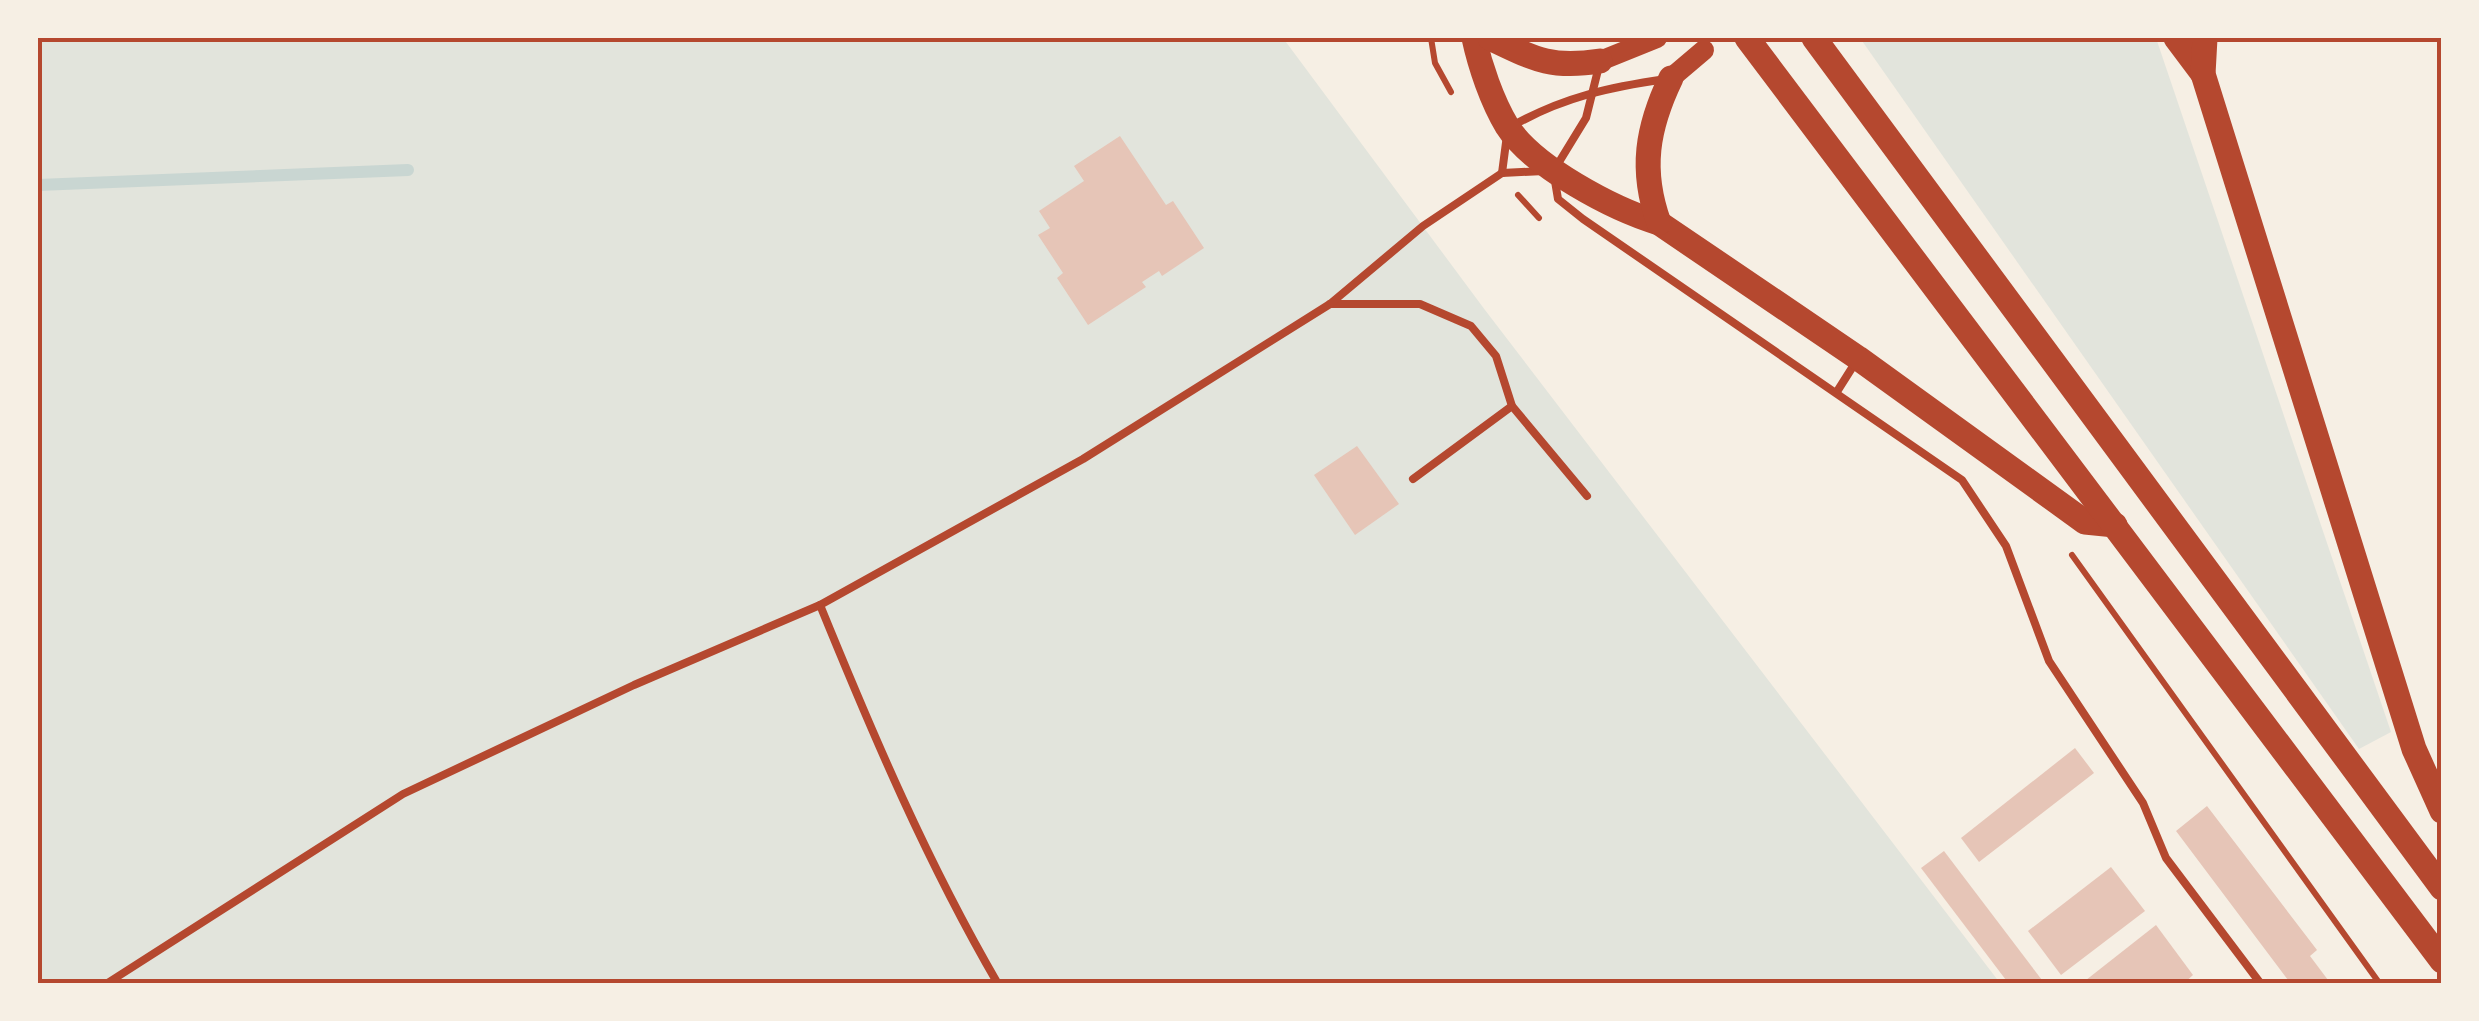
<svg xmlns="http://www.w3.org/2000/svg" width="2479" height="1021" viewBox="0 0 2479 1021" font-family="'IBM Plex Sans',sans-serif">
<rect width="100%" height="100%" fill="#f6efe4"/>
<g fill="#e2e4dc">
<polygon points="38,38 1283,38 1485,310 2000,983 38,984"/>
<polygon points="1860,38 2156,38 2391,732 2359,749"/>
</g>
<g fill="none" stroke-linecap="round" stroke-linejoin="round">
<polyline stroke="#c9d6d2" stroke-width="12" points="38,185 408,170"/>
</g>
<g fill="#e6c5b7">
<polygon points="1120,136 1166,205 1173,201 1204,248 1162,276 1159,271 1142,282 1146,287 1088,325 1057,278 1063,273 1038,235 1050,228 1039,211 1084,181 1074,166"/>
<polygon points="1357,446 1399,504 1355,535 1314,475"/>
<polygon points="2075,748 2094,773 1979,862 1961,838"/>
<polygon points="2207,806 2317,950 2310,956 2331,984 2291,984 2176,831"/>
<polygon points="1944,851 2045,984 2009,984 1921,868"/>
<polygon points="2111,867 2145,911 2061,975 2028,931"/>
<polygon points="2156,925 2193,975 2183,984 2081,984"/>
</g>
<g fill="none" stroke-linecap="round" stroke-linejoin="round">
<g stroke="#b5482f" stroke-width="6">
<polyline points="1431,38 1435,63 1451,92"/>
<polyline points="1518,195 1539,218"/>
<polyline points="2072,555 2380,984"/>
</g>
<g stroke="#b5482f" stroke-width="8">
<path d="M1514,125c50,-28 96,-38 152,-46"/>
<polyline points="1556,167 1586,118 1599,66"/>
<polyline points="1502,173 1507,135"/>
<polyline points="1555,181 1558,199 1583,219 1962,480 2006,546 2049,661 2143,803 2166,858 2261,984"/>
<polyline points="1330,304 1420,304 1471,326 1496,356 1512,406 1587,496"/>
<polyline points="1838,390 1857,360"/>
<polyline points="1413,479 1512,406"/>
<path d="M820,605c53,130 107,257 178,379"/>
<polyline points="106,984 403,794 634,685 820,605 1083,459 1330,304 1423,226 1502,173 1544,171"/>
</g>
<g stroke="#b5482f" stroke-width="20">
<polyline points="1600,61 1657,38"/>
<polyline points="1671,78 1704,50"/>
</g>
<g stroke="#b5482f" stroke-width="25">
<path d="M1474,38c6,28 18,63 33,88 26,41 106,83 152,97l199,135 227,164 30,3"/>
<path d="M1490,38c44,21 61,31 110,23"/>
<polyline points="1747,38 2442,961"/>
<polyline points="1814,38 2442,888"/>
<polyline points="2176,38 2203,74"/>
<polyline points="2205,38 2203,74 2414,749 2442,811"/>
<path d="M1659,223c-19,-53 -12,-95 12,-145"/>
</g>
</g>
<rect width="2479" height="1021" fill="none" stroke="#f6efe4" stroke-width="80"/>
<rect x="40" y="40" width="2399" height="941" fill="none" stroke="#b5482f" stroke-width="4"/>
</svg>
